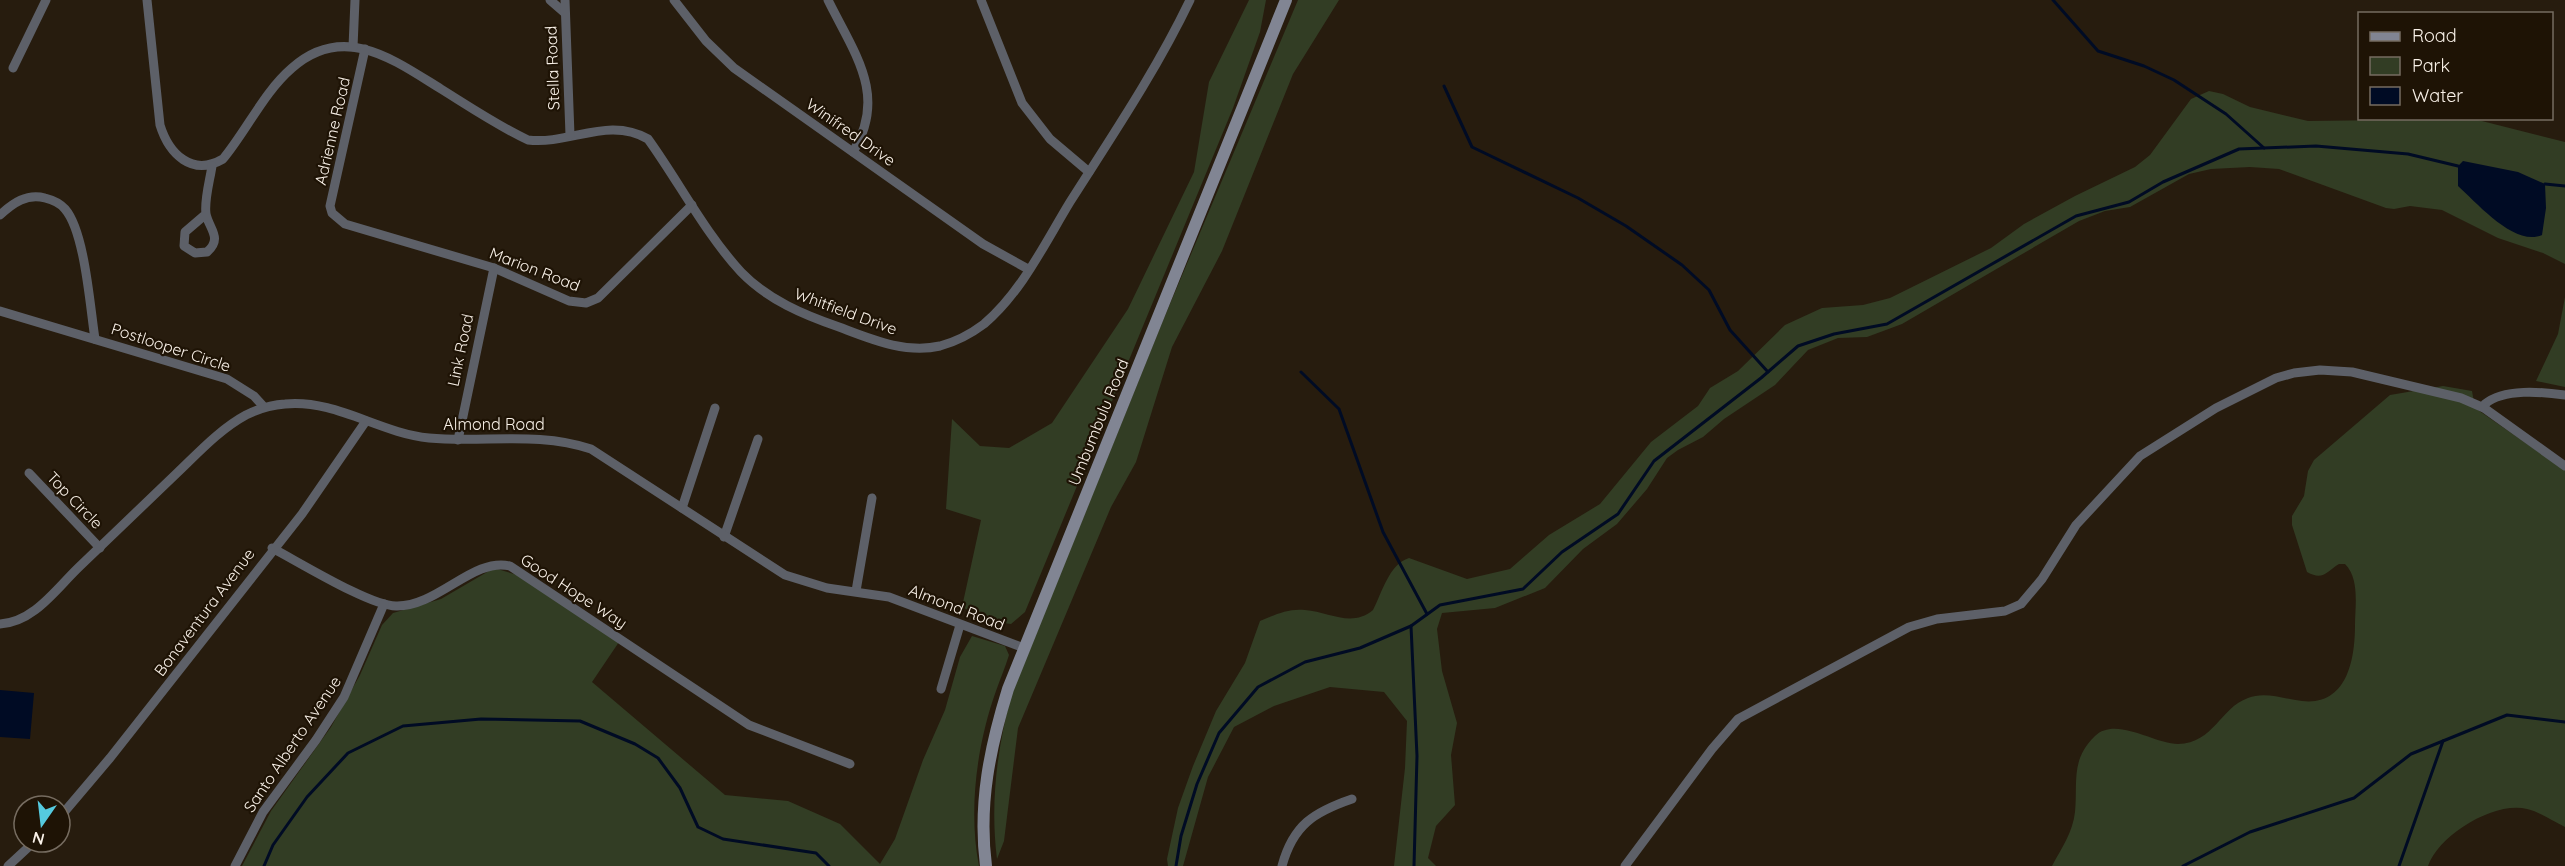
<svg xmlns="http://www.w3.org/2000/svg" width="2565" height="866" viewBox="0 0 2565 866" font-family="Quicksand,sans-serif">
<rect width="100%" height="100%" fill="#271c0e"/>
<g fill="#323d24">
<polygon points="1249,0 1266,0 1260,32 1233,108 1025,612 1011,624 990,621 962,607 981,520 946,509 952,419 980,446 1009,448 1052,423 1128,309 1194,172 1209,82"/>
<path d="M1298,0h41l-46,74 -71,177 -50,96 -36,115 -25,45 -93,221 -14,113 -7,18c-7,-56 0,-109 14,-163l151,-373z"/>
<path d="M2209,91l14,3 27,13 58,14 166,-2 91,23v122l-22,-11 -45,-15 -56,-28 -32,-4 -16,3 -8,-1 -107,-39 -29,-2 -39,2 -22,5 -59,33 -25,4 -26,10 -177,103 -35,13 -29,1 -30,12 -33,35 -51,34 -21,18 -25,13 -11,8 -20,31 -30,35 -34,25 -38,39 -50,20 -53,5 -5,16 5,42 15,52 -6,32 4,50 -19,21 -8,32 8,8h-42l11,-98 2,-47 -23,-29 -54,-5 -56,19 -40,21 -26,50 -25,89h-15l-1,-7 11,-51 15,-42 23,-55 29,-48 15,-42c14,-6 29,-13 45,-11 24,2 47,18 68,0 9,-17 16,-46 36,-52l58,21 43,-10 39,-34 51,-31 51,-62 47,-36 12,-18 28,-17 47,-46 37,-17 41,-3 27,-7 101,-50 33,-24 51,-28 60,-29 15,-12 41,-56z"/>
<polygon points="2565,297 2565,387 2536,381 2558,334"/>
<path d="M2443,386l29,5 3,17 90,62v357c-12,-6 -25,-15 -38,-18 -33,-8 -88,26 -99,57h-376c9,-17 21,-34 23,-54 3,-29 -5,-52 20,-76 21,-20 59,8 83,8 36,-1 42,-36 70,-46 17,-7 36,1 54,3 45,5 53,-41 53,-76 0,-19 5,-46 -10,-61h-6c-13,8 -16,17 -32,8l-15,-47v-9l12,-20 4,-25 6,-11 76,-65z"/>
<path d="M494,568l23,7 102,67 -27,40 133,113 63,6 52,23 40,40 15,-25 28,-79 22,-50 15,-53 12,-21 33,10 4,9c-4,13 -9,24 -13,36 -19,53 -28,119 -17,175h-737l29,-55 60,-84 29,-52 22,-50 11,-12 48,-14z"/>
</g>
<g fill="#000b24">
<path d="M2463,161l55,11 27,12 1,24 -4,27c-27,12 -64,-31 -84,-49v-20z"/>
<polygon points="0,690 34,693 30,739 0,737"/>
</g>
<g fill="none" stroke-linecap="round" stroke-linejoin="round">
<g stroke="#000b24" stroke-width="3">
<polyline points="2053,0 2098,51 2144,66 2174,80 2226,114 2264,148"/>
<polyline points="1444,86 1472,147 1578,198 1626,226 1682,265 1709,290 1730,330 1768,372"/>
<polyline points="2545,184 2565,186"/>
<polyline points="1301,372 1339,409 1383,532 1427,614"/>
<polyline points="1411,626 1417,756 1414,866"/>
<polyline points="264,866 273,845 307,797 348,753 403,726 481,719 580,721 635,744 658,758 680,788 698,827 723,839 816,853 829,866"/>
<polyline points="1176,866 1181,836 1197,784 1219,733 1258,687 1305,662 1360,648 1411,626 1440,605 1523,589 1562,552 1618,514 1654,461 1761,378 1798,346 1834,334 1887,324 2076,216 2129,202 2163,182 2239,149 2316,146 2408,154 2458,166"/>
<polyline points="2183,866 2250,832 2354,798 2411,754 2507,715 2565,722"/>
<polyline points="2399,866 2443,741"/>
</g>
<g stroke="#5d6068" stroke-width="9">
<path d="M147,0l13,125c9,29 32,52 63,34 24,-29 41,-67 69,-91 52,-46 102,-8 149,21 29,18 57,37 87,51 42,5 80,-24 120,-1 31,43 57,94 93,133 27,28 63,43 98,55 32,12 66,27 101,19 15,-4 32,-13 44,-22 37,-31 61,-81 86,-122 42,-66 86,-131 120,-202"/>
<polyline points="550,0 565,13"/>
<polyline points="565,0 570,135"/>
<polyline points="674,0 706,41 734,68 983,244 1028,269"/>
<path d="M828,0c26,53 60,95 25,152"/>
<polyline points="981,0 1022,103 1050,139 1089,172"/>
<polyline points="353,47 355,0"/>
<polyline points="365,49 330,206 332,213 345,224 494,268 569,301 586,303 598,298 692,205"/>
<polyline points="13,68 46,0"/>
<path d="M206,214l-21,18 -1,14 11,7 12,-1c16,-14 2,-23 -1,-38 -2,-14 4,-34 6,-48"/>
<path d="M0,215c13,-12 27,-22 45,-17 8,2 15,5 20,11 20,23 25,98 30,130"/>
<polyline points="0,311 227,379 254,396 264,407"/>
<path d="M2484,408l1,-4c19,-16 57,-12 80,-9"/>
<polyline points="458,440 494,268"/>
<polyline points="29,473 100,548"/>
<polyline points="682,508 715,408"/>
<polyline points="724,537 758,439"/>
<path d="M272,548c27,14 98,58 124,58 42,1 77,-49 114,-40l239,159 101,39"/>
<polyline points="856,591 872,498"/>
<path d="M0,624c34,-2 56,-35 79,-57 32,-31 65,-62 98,-94 21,-20 43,-44 69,-58 12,-6 25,-10 39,-11 51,-5 94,29 144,34 55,5 109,-7 162,11l194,126 42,13 62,9 135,51"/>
<polyline points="941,689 960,625"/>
<polyline points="60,817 110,758 302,514 366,421"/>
<polyline points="8,866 34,842"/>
<polyline points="235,866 263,812 316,740 344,697 384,604"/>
<path d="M1282,866c11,-41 32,-54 70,-67"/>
<polyline points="1625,866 1712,749 1738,719 1909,627 1937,619 2005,611 2021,604 2042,579 2076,525 2140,456 2216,408 2276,378 2294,373 2320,370 2352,372 2461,398 2484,408 2565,466"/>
</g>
<path stroke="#818593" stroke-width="12" d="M986,866c-8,-62 4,-119 22,-177l278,-689"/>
</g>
<g text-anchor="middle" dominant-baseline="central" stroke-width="4.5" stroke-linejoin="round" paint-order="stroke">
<g font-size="16" fill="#f9f1e8" stroke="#1e1305">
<text transform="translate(552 68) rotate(-92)">Stella Road</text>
<text transform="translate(332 131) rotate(-77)">Adrienne Road</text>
<text transform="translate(851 132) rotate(35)">Winifred Drive</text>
<text transform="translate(535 269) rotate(21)">Marion Road</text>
<text transform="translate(846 311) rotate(20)">Whitfield Drive</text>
<text transform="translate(171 347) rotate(18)">Postlooper Circle</text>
<text transform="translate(460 350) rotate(-78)">Link Road</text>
<text transform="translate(1098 422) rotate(-68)">Umbumbulu Road</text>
<text x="494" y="424">Almond Road</text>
<text transform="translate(75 500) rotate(46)">Top Circle</text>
<text transform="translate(574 591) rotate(33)">Good Hope Way</text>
<text transform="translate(957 607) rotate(21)">Almond Road</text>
<text transform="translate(204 612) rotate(-53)">Bonaventura Avenue</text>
<text transform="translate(292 744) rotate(-56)">Santo Alberto Avenue</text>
</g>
</g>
<rect x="2358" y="12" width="195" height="108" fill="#1e1305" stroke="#766c60" stroke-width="1.5"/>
<rect x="2370" y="32" width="30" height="9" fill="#818593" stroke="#766c60" stroke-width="1.5"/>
<text x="2412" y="42" font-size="18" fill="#f9f1e8">Road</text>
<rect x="2370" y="57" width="30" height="18" fill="#323d24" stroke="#766c60" stroke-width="1.5"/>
<text x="2412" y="72" font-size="18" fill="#f9f1e8">Park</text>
<rect x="2370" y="87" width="30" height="18" fill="#000b24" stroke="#766c60" stroke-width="1.5"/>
<text x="2412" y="102" font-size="18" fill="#f9f1e8">Water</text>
<g transform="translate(42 824) rotate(194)"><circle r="28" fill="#1e1305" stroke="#766c60" stroke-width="1.5"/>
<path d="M0-4.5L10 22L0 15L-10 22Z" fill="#55cadf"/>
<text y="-9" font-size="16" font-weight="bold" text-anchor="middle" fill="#f9f1e8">N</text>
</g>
</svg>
